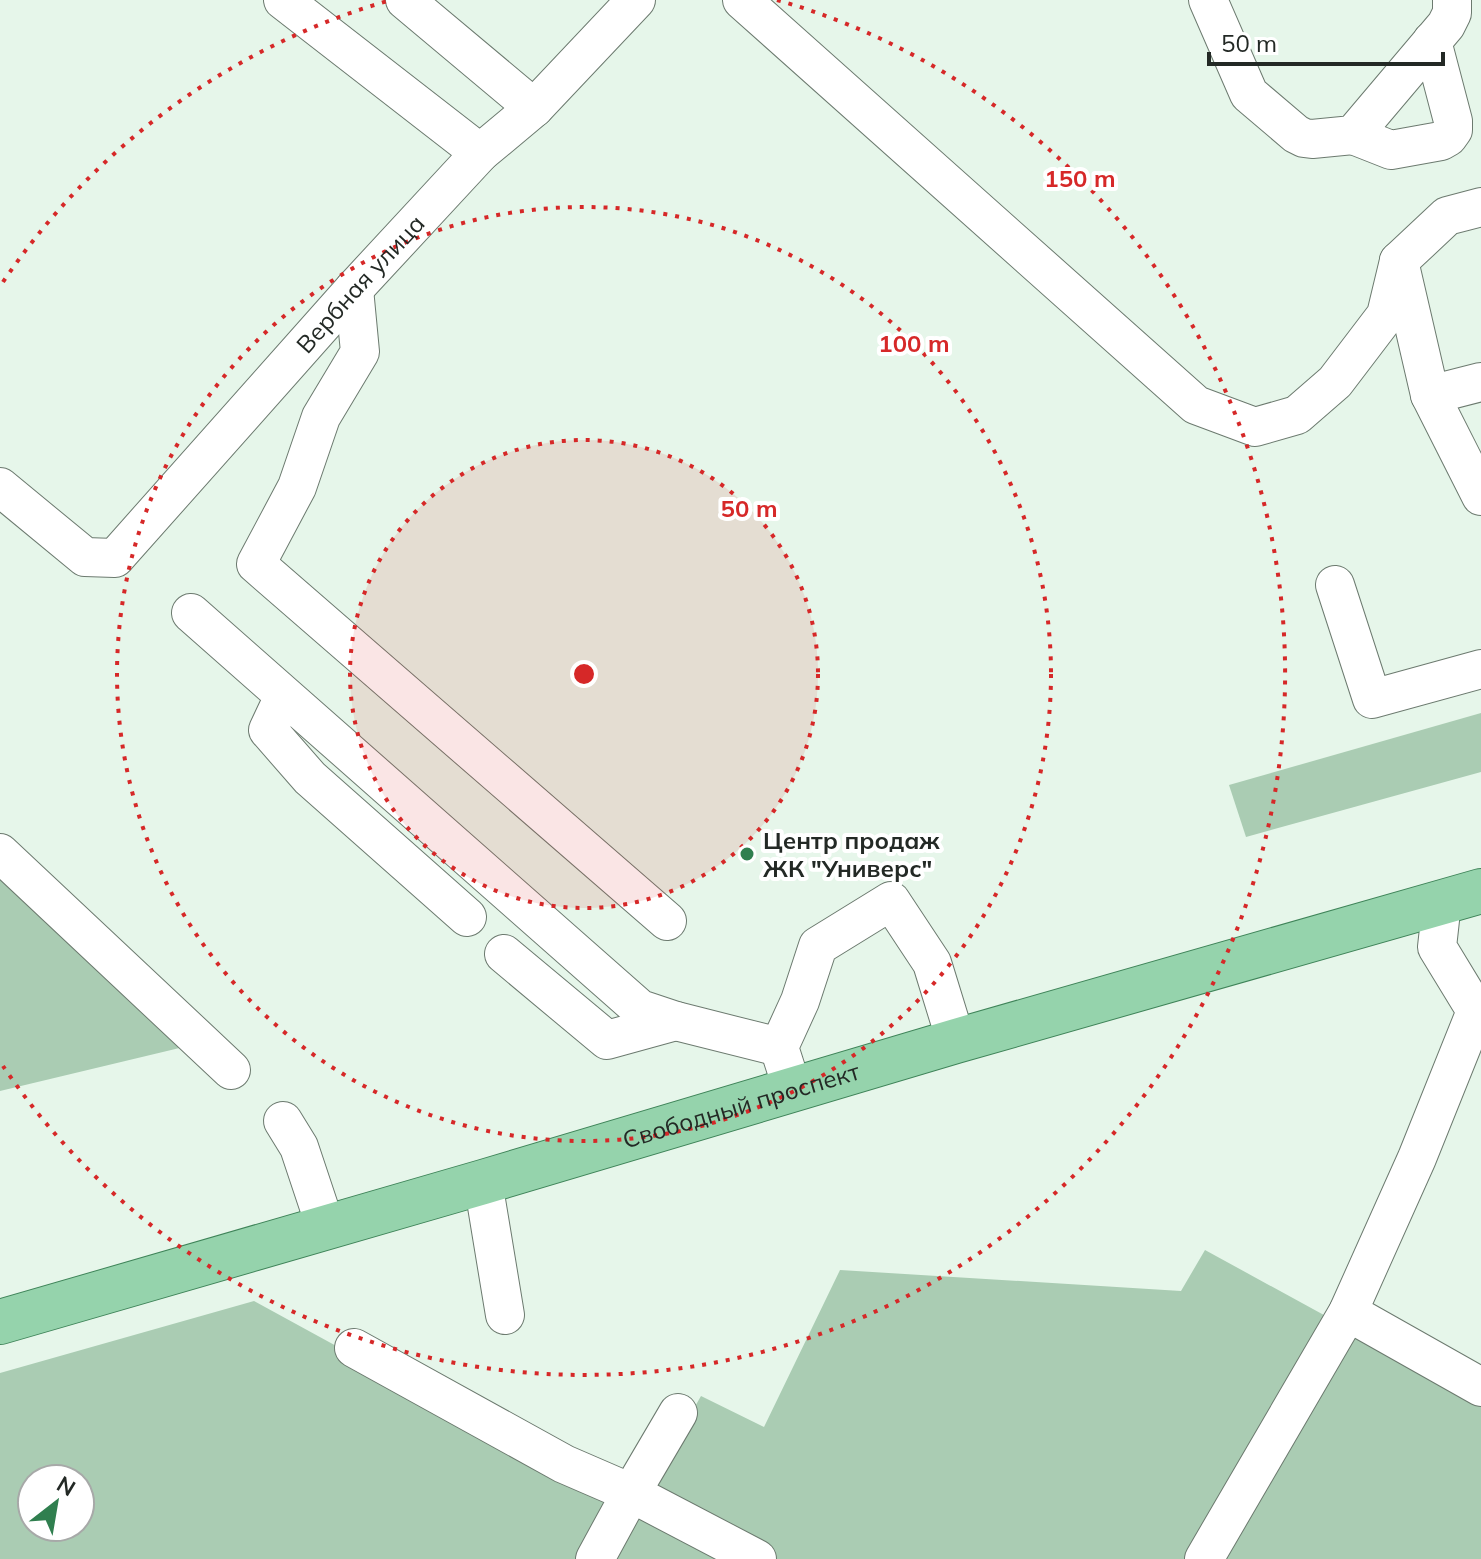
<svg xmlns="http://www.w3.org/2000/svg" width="1481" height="1559" viewBox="0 0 1481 1559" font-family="Mulish,sans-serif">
<rect width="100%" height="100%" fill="#e6f6ea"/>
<g fill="#aaccb3" fill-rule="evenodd">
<polygon points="1481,713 1481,772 1246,837 1229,785"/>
<polygon points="0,864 192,1045 0,1091"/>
<path d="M1205,1250l276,151v158h-1481v-186l254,-72 382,209 65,-114 63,31 76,-157 341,21zM32,1479h48v48h-48z"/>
</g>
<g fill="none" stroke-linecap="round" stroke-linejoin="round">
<g stroke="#6c7a6f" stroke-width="40">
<g id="minor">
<polyline points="283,0 480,153"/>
<polyline points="405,0 534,108"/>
<polyline points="742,0 1196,405 1255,427 1297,415 1335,382 1386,315 1399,261"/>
<polyline points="1208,0 1249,94 1296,134 1304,138 1312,139 1353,135 1446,25 1452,13 1452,0"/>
<polyline points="1353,135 1391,150 1441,141 1448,137 1453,130 1453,121 1432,41"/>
<polyline points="1481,207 1447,216 1399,261 1430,395 1481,496"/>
<polyline points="354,289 360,352 321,417 297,487 256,564 667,921"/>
<polyline points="1430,395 1481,382"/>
<path id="s1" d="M0,487l85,70 30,1 239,-269 126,-136 54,-45 102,-108"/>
<polyline points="1335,585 1372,699 1481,669"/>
<polyline points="191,613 640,1009 676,1021 779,1047"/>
<polyline points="284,696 268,730 310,778 467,917"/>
<polyline points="0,853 231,1070"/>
<polyline points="504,954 607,1040 676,1021"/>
<polyline points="787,1072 779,1047 800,1001 818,946 891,901 932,963 956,1041"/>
<polyline points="283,1121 299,1147 326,1228"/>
<polyline points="483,1182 505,1315"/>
<polyline points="1348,1312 1481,1387"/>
<polyline points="354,1348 564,1464 631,1493 757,1559"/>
<polyline points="595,1559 631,1493 678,1413"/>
<polyline points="1204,1559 1348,1312 1417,1158 1476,1011 1437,947 1442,902"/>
</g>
</g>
<g stroke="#3f8459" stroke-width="46">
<g id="major">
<path id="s2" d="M0,1322l483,-140 473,-141 525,-150"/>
</g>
</g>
<use href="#minor" stroke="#fff" stroke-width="38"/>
<use href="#major" stroke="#95d3ac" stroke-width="44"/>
</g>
<circle cx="584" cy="674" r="234" fill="#d62828" fill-opacity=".12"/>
<g fill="none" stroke="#d62828" stroke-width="4" stroke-dasharray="4 8">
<circle cx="584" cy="674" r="234"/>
<circle cx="584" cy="674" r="467"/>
<path d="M3 282A701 701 0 0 1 391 0M777 0A701 701 0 1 1 3 1066"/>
</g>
<circle fill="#307f4f" stroke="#fff" stroke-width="3" cx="747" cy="854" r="8"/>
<g text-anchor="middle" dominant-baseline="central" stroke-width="8" stroke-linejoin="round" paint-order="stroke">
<g font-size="24" fill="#232925" stroke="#fff">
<text stroke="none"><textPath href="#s1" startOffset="508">Вербная улица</textPath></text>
<text stroke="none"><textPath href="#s2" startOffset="772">Свободный проспект</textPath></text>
</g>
<g font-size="24" font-weight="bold" fill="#232925" stroke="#fff" text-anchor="start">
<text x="763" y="840">Центр продаж<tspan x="763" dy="28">ЖК "Универс"</tspan></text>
</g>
</g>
<circle cx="584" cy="674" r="12" fill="#d62828" stroke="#fff" stroke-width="4"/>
<g font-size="24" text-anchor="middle" font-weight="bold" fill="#d62828" stroke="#fff" stroke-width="8" stroke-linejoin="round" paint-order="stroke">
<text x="1080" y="187">150 m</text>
<text x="914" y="352">100 m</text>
<text x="749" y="517">50 m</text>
</g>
<g transform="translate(56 1503) rotate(31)"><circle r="38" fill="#ffffff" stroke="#a7a9a8" stroke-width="2"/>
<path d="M0-6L14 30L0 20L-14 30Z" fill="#307f4f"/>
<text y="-12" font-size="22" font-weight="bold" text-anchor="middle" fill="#232925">N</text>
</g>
<path d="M1209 52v12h234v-12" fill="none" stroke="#232925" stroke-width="4"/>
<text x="1221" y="52" font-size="24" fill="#232925" stroke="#ffffff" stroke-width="6" paint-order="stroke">50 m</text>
</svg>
